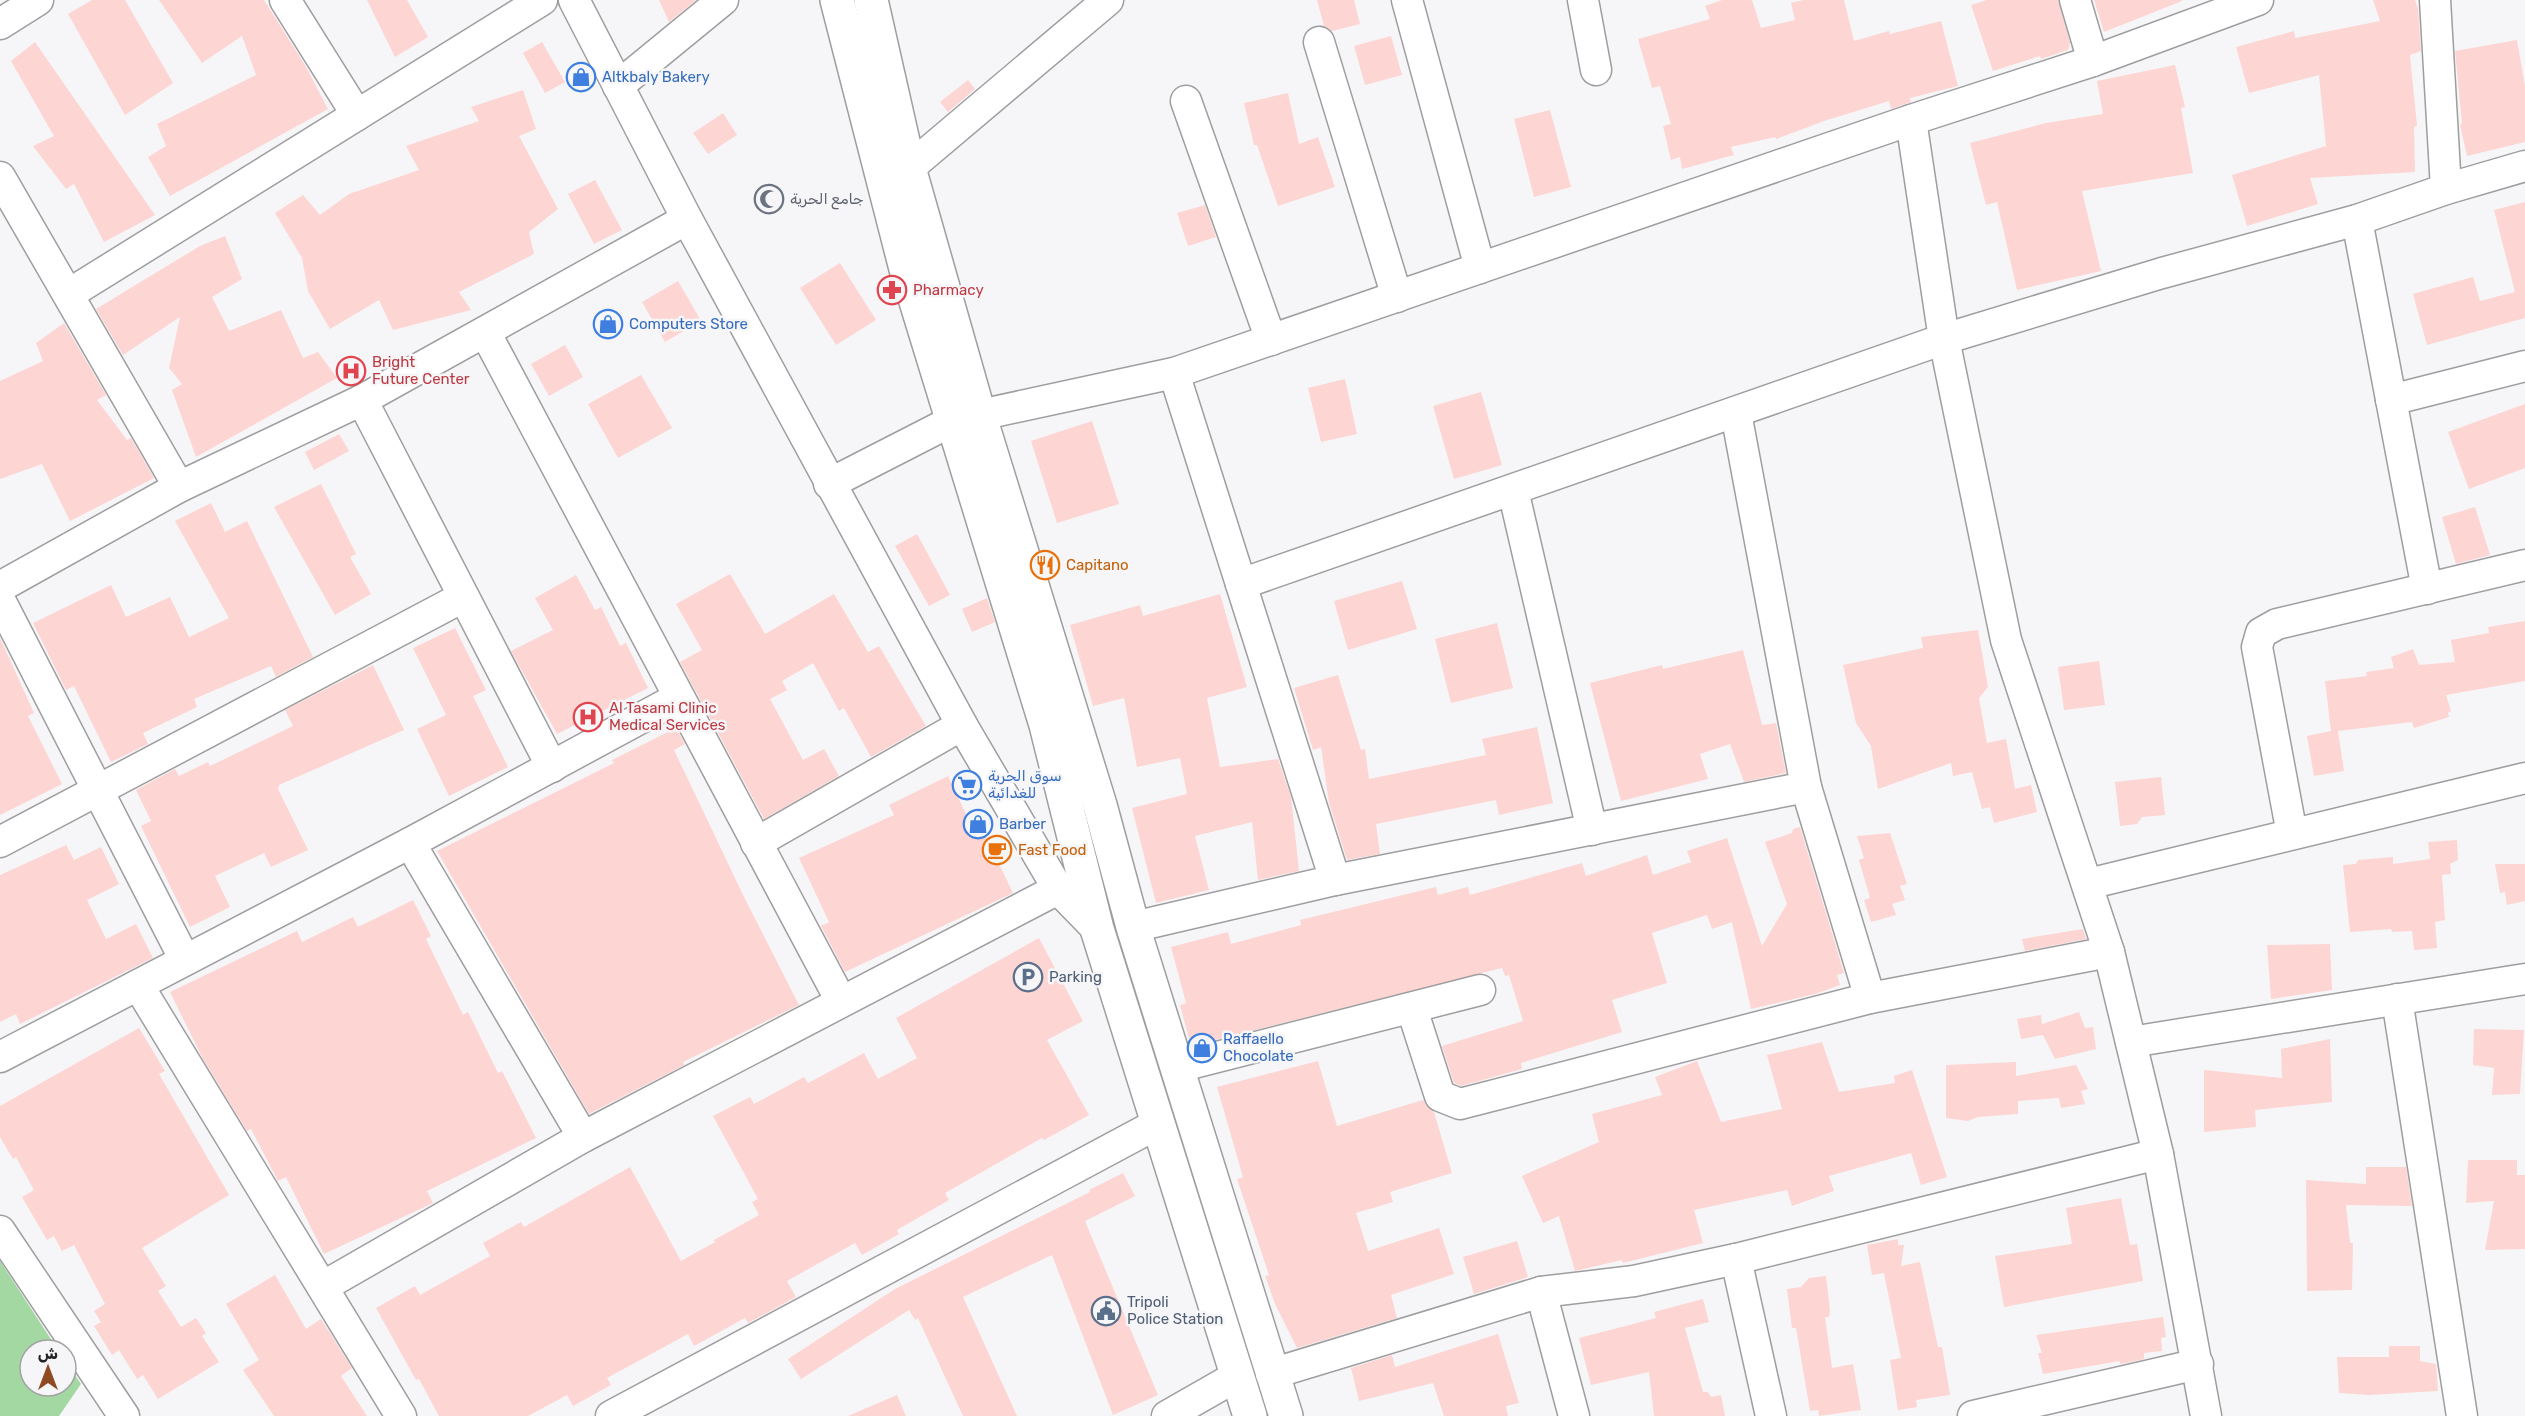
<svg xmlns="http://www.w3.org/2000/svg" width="2525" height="1416" viewBox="0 0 2525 1416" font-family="Rubik,'Noto Sans Arabic',sans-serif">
<rect width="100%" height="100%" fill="#f6f6f8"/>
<polygon fill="#a4d8a3" points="0,1261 58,1350 30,1350 30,1386 66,1386 66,1362 81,1384 59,1416 0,1416"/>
<g fill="#fdd5d3">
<polygon points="92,0 125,0 173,83 125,115 68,14"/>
<polygon points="159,0 264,0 305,65 328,109 170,196 148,157 166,146 157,124 256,75 242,36 202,63"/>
<polygon points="367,0 407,0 428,37 395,57"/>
<polygon points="659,0 696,0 669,22"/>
<polygon points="1317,0 1354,0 1360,24 1332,31 1324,26"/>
<polygon points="1722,0 1752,0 1761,28 1795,20 1791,3 1803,0 1844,0 1854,41 1889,31 1890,34 1941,21 1958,86 1910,98 1911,102 1891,109 1889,101 1824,121 1776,139 1775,137 1731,147 1734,155 1682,169 1680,157 1671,160 1663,126 1671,124 1660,86 1652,88 1638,39 1710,19 1705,6"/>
<polygon points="1987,0 2058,0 2070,43 2068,50 2041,59 2040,56 1993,71 1971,5"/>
<polygon points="2094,0 2182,0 2182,1 2104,32"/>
<polygon points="2373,0 2415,0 2418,9 2421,51 2410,55 2417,126 2414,127 2415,172 2310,178 2318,204 2247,226 2232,175 2326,146 2319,75 2249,93 2236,47 2294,31 2295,38 2380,21"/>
<polygon points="1391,36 1402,75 1365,85 1354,46"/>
<polygon points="2517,40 2525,86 2525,142 2467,156 2460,125 2462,123 2455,51"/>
<polygon points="35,42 155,215 104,242 74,184 66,189 33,146 54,136 11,61"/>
<polygon points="542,42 565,82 545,93 523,53"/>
<polygon points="2175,65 2185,107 2181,108 2193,173 2082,191 2101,271 2017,290 1997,202 1986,205 1970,143 2046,123 2103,114 2097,81"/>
<polygon points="968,80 975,89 948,112 940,102"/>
<polygon points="523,90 536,129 519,136 558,209 529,232 534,254 459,292 471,310 393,330 379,300 330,329 308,291 302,258 275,213 303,195 320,215 349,194 419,170 406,146 479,121 471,107"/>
<polygon points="1288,93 1299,144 1318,137 1335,187 1278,206 1257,145 1254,145 1244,103"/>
<polygon points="1550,110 1571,187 1534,197 1514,119"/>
<polygon points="723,113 737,135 708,154 693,133"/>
<polygon points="595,180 622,230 594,244 568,194"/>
<polygon points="2525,202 2525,318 2427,345 2413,294 2473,277 2480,301 2515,292 2494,210"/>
<polygon points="1205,205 1216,237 1188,246 1177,213"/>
<polygon points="225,236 242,279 212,297 229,331 281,310 303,358 318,352 337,378 196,457 172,390 182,384 169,368 180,317 123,355 96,309 200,246"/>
<polygon points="840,263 876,320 836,345 800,288"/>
<polygon points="678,281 701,321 665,342 642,302"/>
<polygon points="64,323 106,395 97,400 127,440 131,438 154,478 70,521 42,464 0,479 0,381 43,361 36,343"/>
<polygon points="565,345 583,377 549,396 531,364"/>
<polygon points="641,375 672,428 618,458 588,404"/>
<polygon points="1345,379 1357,434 1321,442 1308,388"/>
<polygon points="1481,392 1502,465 1454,479 1433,406"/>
<polygon points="2525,404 2525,468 2469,489 2448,432"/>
<polygon points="1092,421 1119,504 1057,523 1031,441"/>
<polygon points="339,434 349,451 314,470 305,452"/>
<polygon points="321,484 356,554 350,557 371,594 335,615 274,507"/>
<polygon points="211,503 225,532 247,521 313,657 276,677 271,666 194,699 197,707 143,733 148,744 111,762 74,686 66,690 33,623 111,585 126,617 170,597 189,637 229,618 175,521"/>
<polygon points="2475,507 2490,555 2456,564 2442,517"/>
<polygon points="917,534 950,595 929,606 895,546"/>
<polygon points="730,574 765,634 834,594 868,652 879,646 926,726 871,757 844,708 839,711 813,663 782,681 787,690 770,699 803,760 824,749 839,776 764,819 680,662 702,650 676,604"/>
<polygon points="576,575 595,610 601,607 620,646 626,643 648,688 557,734 511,651 553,630 535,598"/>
<polygon points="1402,581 1417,629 1348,650 1334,601"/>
<polygon points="1220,594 1247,687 1207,698 1220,767 1278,759 1291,797 1299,871 1258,880 1252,822 1195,836 1209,890 1156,903 1132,808 1187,794 1180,758 1137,767 1124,698 1093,706 1070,625 1140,605 1143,616"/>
<polygon points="987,598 995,622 972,632 962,609"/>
<polygon points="2525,621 2525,681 2446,695 2451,711 2448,713 2449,717 2414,728 2412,722 2338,731 2344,771 2314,776 2307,736 2331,731 2325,681 2367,676 2366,672 2394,668 2391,657 2413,649 2419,665 2455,662 2451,640 2489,633 2488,627"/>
<polygon points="1497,623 1513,688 1451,703 1435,639"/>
<polygon points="455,628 486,690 473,696 508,767 449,796 417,729 446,715 413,648"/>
<polygon points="1978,630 1988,687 1979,698 1987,743 2006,739 2015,789 2031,785 2037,812 1994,823 1990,807 1982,809 1972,772 1953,776 1951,763 1878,789 1871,746 1856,723 1843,665 1923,648 1921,637"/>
<polygon points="0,638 34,713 28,716 62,784 0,815"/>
<polygon points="1743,650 1762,725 1776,723 1786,773 1744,782 1730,744 1700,754 1708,779 1621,801 1590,683 1662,665 1663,669"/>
<polygon points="2099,661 2105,705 2064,710 2058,667"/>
<polygon points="373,665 404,730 279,785 278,789 308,850 271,867 264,853 215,876 230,907 190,927 141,826 151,821 136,790 175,769 179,776 208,762 210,766 293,726 285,710"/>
<polygon points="1338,675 1361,750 1365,749 1369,779 1486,755 1482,739 1537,727 1553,803 1499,815 1496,800 1376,824 1380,854 1347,860 1329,803 1321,747 1313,750 1294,688"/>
<polygon points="676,728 685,744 674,750 745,899 799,1005 683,1062 684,1065 589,1114 437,851 614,763 612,760"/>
<polygon points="948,776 974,831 981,827 1013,893 845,972 821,926 829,922 799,858 894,815 889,805"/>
<polygon points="2161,777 2165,815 2142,817 2137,824 2120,826 2115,782"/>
<polygon points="1800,827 1844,973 1837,975 1840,985 1815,994 1751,1009 1732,922 1712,929 1707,915 1652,933 1667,983 1612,1000 1622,1032 1521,1063 1522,1069 1461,1086 1454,1083 1442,1046 1523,1021 1509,975 1505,976 1502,968 1191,1046 1180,1005 1186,1003 1171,947 1228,932 1231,944 1301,925 1300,920 1436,887 1438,895 1468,887 1470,895 1582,863 1586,876 1647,855 1653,875 1691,862 1687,851 1727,838 1762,946 1787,904 1765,842 1792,833 1793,829"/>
<polygon points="1890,833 1907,884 1900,886 1905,900 1892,904 1896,915 1871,922 1864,900 1870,898 1859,860 1864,858 1857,836"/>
<polygon points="2457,840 2458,860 2450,864 2451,874 2442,875 2445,920 2435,922 2437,948 2414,950 2412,931 2392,932 2391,929 2350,932 2343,865 2356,864 2358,860 2393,857 2393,864 2430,859 2428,842"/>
<polygon points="66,845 74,860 101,847 119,884 87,900 106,939 136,924 153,958 20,1024 16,1014 0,1022 0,875"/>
<polygon points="2495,864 2525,864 2525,901 2507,905 2505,892 2500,893"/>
<polygon points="413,900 431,936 426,939 463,1015 468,1012 498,1073 502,1071 536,1138 427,1191 433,1203 324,1254 286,1177 278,1181 251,1129 247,1131 203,1059 170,992 297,931 302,942 353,917 358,927"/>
<polygon points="2083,929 2086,939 2025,951 2022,939"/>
<polygon points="1039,938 1083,1021 1047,1040 1089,1115 1044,1140 1042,1138 945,1193 949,1200 897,1230 899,1234 862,1255 855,1243 787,1281 796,1297 748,1323 745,1318 694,1346 688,1334 607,1378 611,1385 573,1406 567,1395 528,1416 439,1416 419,1379 416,1380 376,1308 415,1286 420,1295 490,1256 483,1243 521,1222 524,1227 630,1167 681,1261 715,1242 714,1240 759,1215 752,1202 758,1199 713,1116 750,1097 754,1104 804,1077 808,1083 864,1053 878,1079 917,1058 896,1018"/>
<polygon points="2330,944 2332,990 2271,999 2267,945"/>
<polygon points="2079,1012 2085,1028 2093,1027 2096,1049 2055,1059 2043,1035 2021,1039 2017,1019 2041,1015 2042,1024"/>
<polygon points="139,1028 165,1071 159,1074 229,1195 142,1248 166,1286 158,1291 181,1327 196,1318 206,1333 202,1336 219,1362 158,1399 143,1375 137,1379 119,1350 112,1355 94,1326 101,1322 94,1311 105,1304 74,1245 62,1251 54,1236 47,1240 22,1197 34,1190 16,1157 13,1159 0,1137 0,1106"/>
<polygon points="2474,1029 2524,1030 2520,1094 2492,1095 2494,1068 2473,1065"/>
<polygon points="2330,1039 2332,1102 2255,1110 2256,1127 2204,1132 2204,1070 2282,1078 2281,1049"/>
<polygon points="1822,1042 1839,1092 1895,1083 1894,1076 1912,1070 1947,1177 1921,1185 1911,1153 1829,1176 1834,1191 1792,1206 1787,1190 1694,1210 1703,1243 1623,1263 1622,1260 1575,1271 1559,1216 1543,1223 1522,1176 1599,1142 1592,1114 1662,1095 1655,1077 1697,1061 1721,1122 1782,1109 1767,1055"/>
<polygon points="1318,1061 1337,1126 1423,1100 1434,1112 1452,1173 1390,1192 1393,1202 1356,1213 1368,1251 1439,1228 1454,1274 1391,1295 1397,1318 1297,1348 1275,1304 1265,1276 1269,1275 1237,1179 1243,1177 1217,1087"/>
<polygon points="2016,1062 2016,1076 2076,1065 2088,1089 2081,1091 2085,1104 2061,1108 2059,1098 2018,1101 2018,1114 1978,1117 1968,1121 1946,1118 1946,1065"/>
<polygon points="2468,1160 2517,1160 2517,1175 2525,1175 2525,1249 2485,1250 2494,1201 2466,1203"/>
<polygon points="2366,1167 2406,1167 2412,1206 2346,1205 2350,1243 2353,1243 2352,1290 2307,1291 2306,1180 2366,1184"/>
<polygon points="1123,1173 1135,1196 1085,1221 1158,1395 1113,1415 1052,1255 963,1297 1017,1416 963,1416 918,1318 915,1320 909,1310 801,1379 788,1359 895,1289 1090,1192 1089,1190"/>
<polygon points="2121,1198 2130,1245 2137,1244 2143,1281 2004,1307 1995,1256 2072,1244 2066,1208"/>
<polygon points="1898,1239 1898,1245 1904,1245 1901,1266 1920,1262 1938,1347 1942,1347 1950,1395 1916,1400 1917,1407 1898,1410 1890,1360 1901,1358 1884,1273 1872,1275 1867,1245"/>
<polygon points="1517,1241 1528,1277 1474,1294 1463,1257"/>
<polygon points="275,1275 306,1329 321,1319 332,1336 352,1368 341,1376 367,1416 274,1416 243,1370 259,1360 226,1304"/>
<polygon points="1826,1276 1830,1310 1829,1317 1825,1317 1832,1368 1853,1364 1861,1410 1819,1416 1818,1410 1810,1411 1796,1328 1792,1328 1787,1289 1801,1287 1809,1278"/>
<polygon points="1703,1299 1709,1322 1685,1328 1703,1392 1708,1392 1711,1397 1721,1395 1725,1416 1654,1416 1649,1372 1591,1385 1579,1338 1656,1318 1654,1312"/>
<polygon points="2163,1317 2166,1337 2161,1338 2162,1351 2144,1353 2144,1359 2126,1363 2120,1364 2120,1361 2043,1374 2038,1353 2042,1353 2036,1335"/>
<polygon points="1498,1334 1519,1403 1506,1406 1508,1416 1444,1416 1433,1383 1359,1401 1351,1368 1392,1355 1395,1367"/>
<polygon points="2389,1346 2420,1346 2420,1361 2436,1364 2438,1391 2369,1395 2339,1393 2337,1357 2389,1357"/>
<polygon points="897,1395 906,1416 848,1416"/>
</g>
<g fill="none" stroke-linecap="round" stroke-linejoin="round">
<g stroke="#9e9ea0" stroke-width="33">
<g id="minor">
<polyline points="285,0 357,115"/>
<polyline points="574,0 687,219 962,725 1058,889 1097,929"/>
<polyline points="1407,0 1480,268"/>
<polyline points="1583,0 1596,70"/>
<polyline points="2075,0 2093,61"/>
<polyline points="2435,0 2446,189"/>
<polyline points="0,24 38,0"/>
<polyline points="1319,42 1397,297"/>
<polyline points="618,86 723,0"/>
<polyline points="1186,101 1271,340"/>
<polyline points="1911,120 1944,339 2006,640 2109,952 2158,1154 2206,1416"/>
<polyline points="909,168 1108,0"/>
<polyline points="0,177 179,487"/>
<polyline points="2357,220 2427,589"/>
<polyline points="69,294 542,0"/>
<polyline points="485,332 841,1001"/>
<polyline points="362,400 552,767"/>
<polyline points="2391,400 2525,366"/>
<polyline points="829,484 952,421 1174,373 1911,120 2093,61 2258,0"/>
<polyline points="1513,490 1592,830"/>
<polyline points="1241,584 1944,339 2162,273 2357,220 2446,189 2525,166"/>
<polyline points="0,587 179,487 362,400 687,219"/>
<polyline points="0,600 185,960"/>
<polyline points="1806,787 1870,998"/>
<polyline points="2292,834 2257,647 2261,633 2277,624 2525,565"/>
<polyline points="0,842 463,597"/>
<polyline points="410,843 583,1137"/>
<polyline points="756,843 962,725"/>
<polyline points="1335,880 1806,787 1736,413"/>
<polyline points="2088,884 2525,778"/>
<polyline points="1133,927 1335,880 1174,373"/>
<polyline points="138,985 401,1416"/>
<polyline points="2397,999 2462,1416"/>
<polyline points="1412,1009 1440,1096 1460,1104 1870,998 2109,952"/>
<polyline points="2131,1042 2525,979"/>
<polyline points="0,1057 410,843 678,698"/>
<polyline points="1178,1067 1480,990"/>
<polyline points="0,1231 124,1416"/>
<polyline points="1736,1259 1771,1416"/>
<polyline points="324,1286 583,1137 1058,889"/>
<polyline points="1541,1292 1574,1416"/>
<polyline points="1271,1374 1541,1292 1634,1281 1736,1259 2158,1154"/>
<polyline points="611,1416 1157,1124"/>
<polyline points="1167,1416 1237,1376"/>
<polyline points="1973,1416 2198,1364"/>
</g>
</g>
<g stroke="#9e9ea0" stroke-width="36">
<g id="major">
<polyline points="837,0 906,269 1046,725 1097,929 1250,1416"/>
<polyline points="871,0 909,168 979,414 1100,805 1133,927 1286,1416"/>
</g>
</g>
<use href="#minor" stroke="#fff" stroke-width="30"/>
<use href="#major" stroke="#fff" stroke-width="33"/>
</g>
<defs>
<g id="shop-ring" transform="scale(1.5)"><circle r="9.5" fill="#f6f6f8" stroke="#3f7fe0" stroke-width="1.5"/><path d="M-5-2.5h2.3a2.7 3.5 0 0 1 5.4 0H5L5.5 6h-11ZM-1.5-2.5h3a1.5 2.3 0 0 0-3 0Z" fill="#3f7fe0"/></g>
<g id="mosque-ring" transform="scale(1.5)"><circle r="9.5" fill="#f6f6f8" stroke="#6b7280" stroke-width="1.5"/><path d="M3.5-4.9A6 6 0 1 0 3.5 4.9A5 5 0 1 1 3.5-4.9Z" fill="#6b7280"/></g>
<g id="pharmacy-ring" transform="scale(1.5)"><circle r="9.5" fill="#f6f6f8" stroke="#e0444e" stroke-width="1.5"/><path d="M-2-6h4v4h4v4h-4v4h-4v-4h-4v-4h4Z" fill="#e0444e"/></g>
<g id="hospital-ring" transform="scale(1.5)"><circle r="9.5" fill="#f6f6f8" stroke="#e0444e" stroke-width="1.5"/><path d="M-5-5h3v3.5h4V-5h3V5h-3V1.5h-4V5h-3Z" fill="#e0444e"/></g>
<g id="restaurant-ring" transform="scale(1.5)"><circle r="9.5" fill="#f6f6f8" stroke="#e8710a" stroke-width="1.5"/><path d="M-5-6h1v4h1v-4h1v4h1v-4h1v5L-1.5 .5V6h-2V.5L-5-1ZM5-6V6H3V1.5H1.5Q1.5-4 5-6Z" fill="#e8710a"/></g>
<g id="supermarket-ring" transform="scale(1.5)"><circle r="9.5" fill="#f6f6f8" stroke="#3f7fe0" stroke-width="1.5"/><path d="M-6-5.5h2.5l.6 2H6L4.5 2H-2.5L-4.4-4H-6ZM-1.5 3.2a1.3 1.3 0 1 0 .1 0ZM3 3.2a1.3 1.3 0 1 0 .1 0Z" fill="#3f7fe0"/></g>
<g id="cafe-ring" transform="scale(1.5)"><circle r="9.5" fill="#f6f6f8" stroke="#e8710a" stroke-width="1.5"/><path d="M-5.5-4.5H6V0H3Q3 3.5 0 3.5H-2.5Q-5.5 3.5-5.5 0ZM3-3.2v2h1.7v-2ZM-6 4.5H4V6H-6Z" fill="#e8710a"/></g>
<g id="parking-ring" transform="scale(1.5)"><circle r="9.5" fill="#f6f6f8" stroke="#5c6f8a" stroke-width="1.5"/><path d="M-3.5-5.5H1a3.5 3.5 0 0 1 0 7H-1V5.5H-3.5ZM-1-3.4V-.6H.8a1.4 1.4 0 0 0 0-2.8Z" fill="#5c6f8a"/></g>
<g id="civic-ring" transform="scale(1.5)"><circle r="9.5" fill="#f6f6f8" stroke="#5c6f8a" stroke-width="1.5"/><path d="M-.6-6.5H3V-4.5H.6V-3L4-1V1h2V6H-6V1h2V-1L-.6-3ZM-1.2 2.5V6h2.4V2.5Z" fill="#5c6f8a"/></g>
</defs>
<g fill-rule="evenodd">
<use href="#shop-ring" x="581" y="77"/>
<use href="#mosque-ring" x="769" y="199"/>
<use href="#pharmacy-ring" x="892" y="290"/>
<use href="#shop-ring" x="608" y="324"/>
<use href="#hospital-ring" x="351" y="371"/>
<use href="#restaurant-ring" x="1045" y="565"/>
<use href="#hospital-ring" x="588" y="717"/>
<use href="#supermarket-ring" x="967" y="785"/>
<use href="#shop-ring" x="978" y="824"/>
<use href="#cafe-ring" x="997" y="850"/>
<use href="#parking-ring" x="1028" y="977"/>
<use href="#shop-ring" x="1202" y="1048"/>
<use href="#civic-ring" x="1106" y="1311"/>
</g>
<g text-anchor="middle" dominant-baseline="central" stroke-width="5" stroke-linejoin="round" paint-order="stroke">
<g font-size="15" fill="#366cbe" stroke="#f6f6f8" text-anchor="start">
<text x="602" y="77">Altkbaly Bakery</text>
<text x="629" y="324">Computers Store</text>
<text x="988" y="776">سوق الحرية<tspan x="988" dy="17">للغدائية</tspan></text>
<text x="999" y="824">Barber</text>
<text x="1223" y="1039">Raffaello<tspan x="1223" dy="17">Chocolate</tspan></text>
</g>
<g font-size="15" fill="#5b616d" stroke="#f6f6f8" text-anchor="start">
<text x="790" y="199">جامع الحرية</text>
</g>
<g font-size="15" fill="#be3a42" stroke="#f6f6f8" text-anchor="start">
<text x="913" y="290">Pharmacy</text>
<text x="372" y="362">Bright<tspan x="372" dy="17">Future Center</tspan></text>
<text x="609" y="708">Al Tasami Clinic<tspan x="609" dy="17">Medical Services</tspan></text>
</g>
<g font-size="15" fill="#c56008" stroke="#f6f6f8" text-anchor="start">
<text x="1066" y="565">Capitano</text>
<text x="1018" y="850">Fast Food</text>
</g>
<g font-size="15" fill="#4e5e75" stroke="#f6f6f8" text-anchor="start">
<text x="1049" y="977">Parking</text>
<text x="1127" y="1302">Tripoli<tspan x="1127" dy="17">Police Station</tspan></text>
</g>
</g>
<g transform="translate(48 1368)"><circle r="28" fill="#f6f6f8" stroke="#a2a2a3" stroke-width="1.5"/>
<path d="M0-4.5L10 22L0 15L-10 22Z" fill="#8f4a21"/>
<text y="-9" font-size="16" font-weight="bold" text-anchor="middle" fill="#242424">ش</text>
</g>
</svg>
